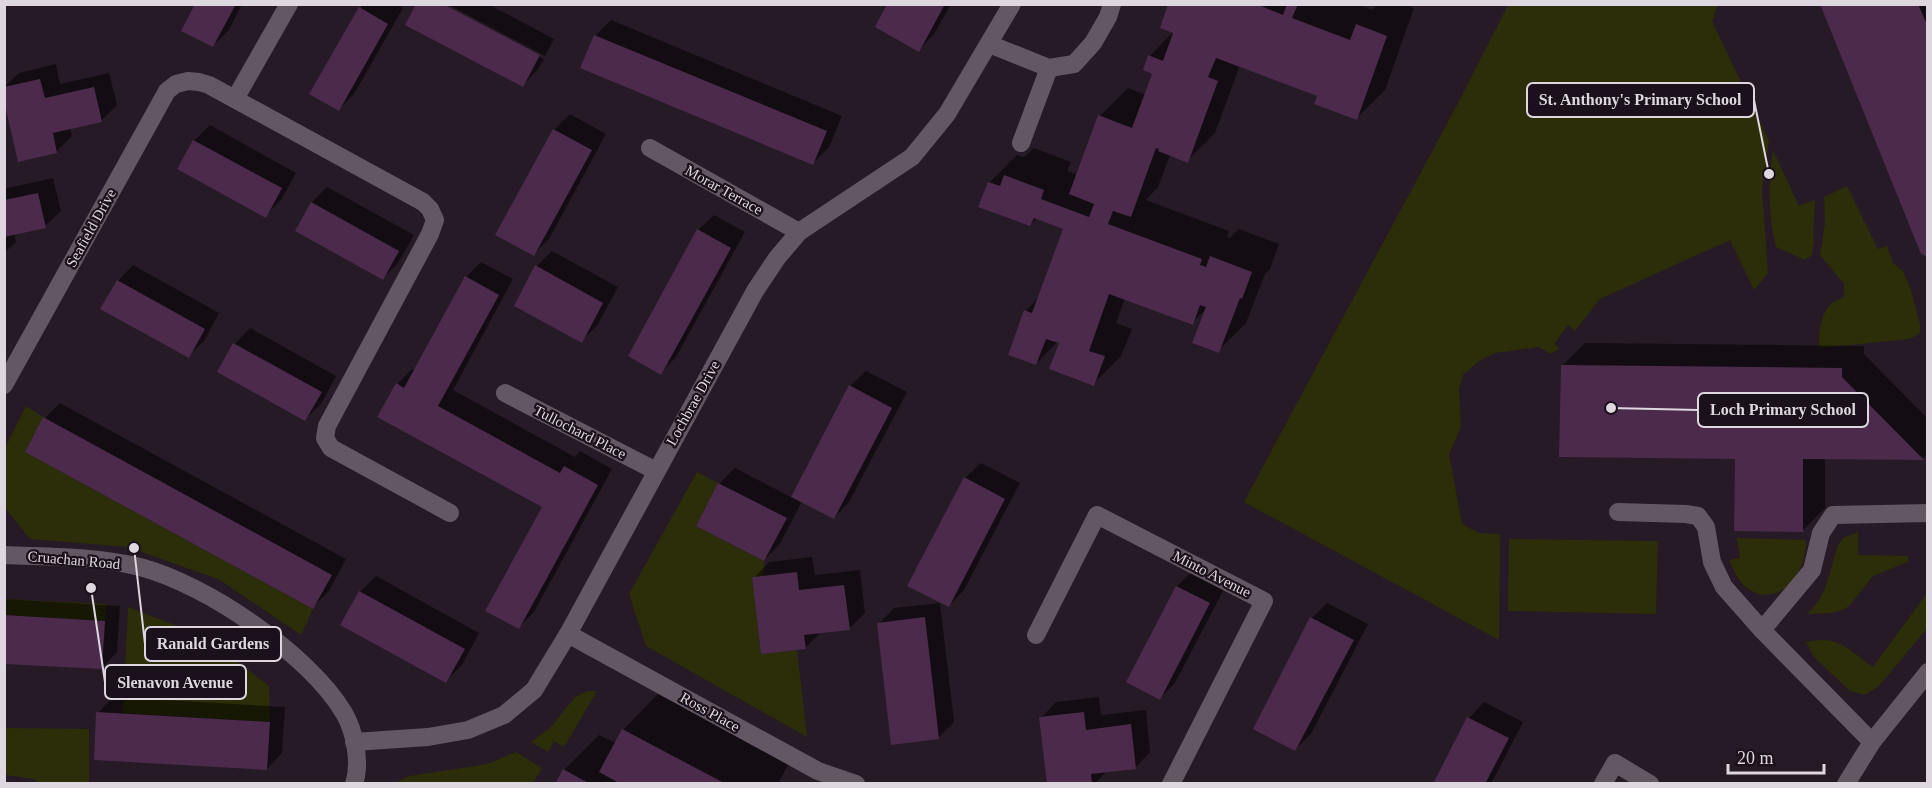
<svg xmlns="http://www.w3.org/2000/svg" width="1932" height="788" viewBox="0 0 1932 788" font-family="'Times New Roman',serif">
<rect width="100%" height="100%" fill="#251a25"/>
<g fill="#2b2e08">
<polygon points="1508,5 1718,5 1712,21 1769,141 1762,190 1768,273 1754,290 1730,240 1600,299 1575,331 1568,325 1555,343 1559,349 1550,354 1539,347 1495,353 1479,361 1463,375 1459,389 1461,427 1449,454 1462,524 1479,533 1500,534 1499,640 1244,502 1457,105"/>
<path d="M1773,150l26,56 16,-6 -2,33 1,8 -2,14 -7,5 -29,-13c-8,-33 -8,-64 -3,-97z"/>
<path d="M1847,186l31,63 9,-3 6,17 10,8 8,19 9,34v8l-3,3 -8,4 -89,9c-3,-11 1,-36 11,-44 3,-3 9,-5 13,-7v-13l-24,-29 5,-32 -1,-26z"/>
<polygon points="26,406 43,417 25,452 313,609 301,635 220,580 128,547 30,539 5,508 5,448"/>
<polygon points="697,472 718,483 696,526 764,561 764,576 752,577 761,654 797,650 807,737 646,646 629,594"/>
<polygon points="1858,532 1858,555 1908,556 1908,562 1873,576 1850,605 1845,609 1831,613 1807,614 1817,603 1825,589 1838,545 1843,538"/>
<path d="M1737,538l69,2c1,31 -26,71 -59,48 -9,-6 -13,-18 -18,-28l11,-2z"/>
<polygon points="1509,539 1658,541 1656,614 1508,611"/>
<path d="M1927,593v33l-2,5 -46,55 -14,9 -15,-4 -36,-34 -8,-15c32,-8 43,8 67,25z"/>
<polygon points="4,599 106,604 105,621 5,615"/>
<polygon points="128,607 175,625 222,650 269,686 270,722 123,713"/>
<polygon points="587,691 597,691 564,747 554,741 548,752 531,742 550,728 575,697"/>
<polygon points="5,728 89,729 89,783 41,783 33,779 5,775"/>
<polygon points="516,752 542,768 533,783 395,783 410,776 487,764"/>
</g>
<g fill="#0007">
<polygon points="197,4 242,4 229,30 213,46"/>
<polygon points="363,4 397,4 403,8 354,94 339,109 311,94"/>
<polygon points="440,4 544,59 538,69 523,85"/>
<polygon points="447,4 488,4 554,39 545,56"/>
<polygon points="889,4 951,4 934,34 919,50"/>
<polygon points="1170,4 1357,4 1372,10 1378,4 1405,4 1414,8 1385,90 1357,118 1319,95 1240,65 1215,133 1187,161 1170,155 1158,187 1146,200 1229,231 1227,237 1230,238 1239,229 1279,244 1270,269 1265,274 1246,323 1218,351 1207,308 1192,323 1125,298 1116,323 1132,329 1121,356 1093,384 1061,342 1058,341 1036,364 1026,311 1039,297 1065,228 1037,218 1030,225 989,183 1017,155 1024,157 1034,148 1071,162 1067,171 1078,175 1100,116 1128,88 1146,95 1154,73 1150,56 1174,31"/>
<polygon points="1822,4 1928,4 1928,255"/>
<polygon points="611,20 842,116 829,147 813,163 595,36"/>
<polygon points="56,64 60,84 109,73 117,105 101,121 70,128 72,136 56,152 4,94 4,87 19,73"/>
<polygon points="570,114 606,134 549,239 534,254 497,235 554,130"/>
<polygon points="210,125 296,173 281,200 265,216 179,168 194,141"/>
<polygon points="53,178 61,211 45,226 14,233 16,242 4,253 4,189"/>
<polygon points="327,187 414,235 398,263 383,278 297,230 312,202"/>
<polygon points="714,215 745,232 676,357 661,373 698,230"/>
<polygon points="552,251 618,287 597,326 581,341 537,266"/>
<polygon points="481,262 513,279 453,390 575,457 580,451 612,469 534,612 519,627 544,506 397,384 412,369 415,370 466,277"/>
<polygon points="133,265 219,313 204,341 188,356 118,281"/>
<polygon points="250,328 336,376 321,404 305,419 235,344"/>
<polygon points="1585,343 1864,346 1864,354 1928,419 1928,454 1923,458 1825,457 1825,508 1802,531 1736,457 1562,366"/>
<polygon points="866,371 907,392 849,502 834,518 802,501 780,544 764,560 719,484 735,468 793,498 850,386"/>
<polygon points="60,403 346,559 329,591 313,607 45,418"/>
<polygon points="981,463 1020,483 964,590 949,606 965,478"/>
<polygon points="812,557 815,575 860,570 865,613 849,629 821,632 805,648 754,578 769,562"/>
<polygon points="1193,571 1225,587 1175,683 1160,698 1128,682 1177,586"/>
<polygon points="376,576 479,633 462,665 446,681 343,624 360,592"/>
<polygon points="4,599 120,606 117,652 102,668 4,662"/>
<polygon points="940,603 954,722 938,738 879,624 894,608"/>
<polygon points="1327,603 1368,624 1311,734 1295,749 1312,618"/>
<polygon points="658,694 789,763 778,784 624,784 617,780 615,784 557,784 564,770 599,735 616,743 623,730"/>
<polygon points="113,697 285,707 282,753 267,769 98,713"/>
<polygon points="1099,697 1101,715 1146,710 1150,752 1135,768 1107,771 1095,784 1049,784 1041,718 1056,702"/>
<polygon points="1484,702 1523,722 1491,784 1434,784 1469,718"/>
</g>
<g fill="#4b2a4c">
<polygon points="195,4 236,4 213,47 181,31"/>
<polygon points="416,4 443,4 540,55 523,87 405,25"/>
<polygon points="887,4 945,4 919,52 875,27"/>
<polygon points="1168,4 1256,4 1283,15 1287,4 1298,4 1292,18 1350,40 1356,24 1387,36 1357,120 1314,104 1317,96 1216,58 1208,77 1218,81 1188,163 1158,151 1159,149 1156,148 1131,217 1113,211 1108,224 1202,259 1200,265 1206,267 1210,256 1252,272 1242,299 1240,298 1219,353 1192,343 1206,307 1200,305 1193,325 1109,294 1089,351 1105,356 1094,386 1049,369 1059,343 1046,339 1036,365 1008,355 1024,310 1032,313 1063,229 1034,218 1030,226 978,207 988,182 1000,186 1004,175 1044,190 1041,199 1089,217 1094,204 1069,194 1098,115 1132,128 1152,74 1143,70 1148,55 1163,61 1173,33 1160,28"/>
<polygon points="1820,4 1918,4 1928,27 1928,257 1921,254"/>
<polygon points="359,7 388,24 339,111 309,94"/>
<polygon points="594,35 827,131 813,165 580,68"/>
<polygon points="40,79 45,98 94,87 102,122 53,133 57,153 18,162 4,101 4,87"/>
<polygon points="553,129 592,150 534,256 495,235"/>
<polygon points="193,140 282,188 266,218 177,169"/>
<polygon points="38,193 46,228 4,237 4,200"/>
<polygon points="311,202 399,251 383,280 295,231"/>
<polygon points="697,229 731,248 661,375 628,356"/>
<polygon points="535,265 603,303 582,343 514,306"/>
<polygon points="465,276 499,295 438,406 560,473 564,466 598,485 519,629 485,611 542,507 377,417 396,383 404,388"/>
<polygon points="117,280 205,329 189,358 100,309"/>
<polygon points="233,343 322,392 305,421 217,372"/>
<polygon points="1561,365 1842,368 1842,377 1924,460 1803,459 1803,532 1734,531 1735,459 1559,457"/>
<polygon points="849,385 892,408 834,519 791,497"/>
<polygon points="43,417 332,575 313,609 25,452"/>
<polygon points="964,477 1005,499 949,607 907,586"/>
<polygon points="718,483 787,518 764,561 696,526"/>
<polygon points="797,572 799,590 844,585 850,630 804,635 806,649 761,654 752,577"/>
<polygon points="1176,586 1210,603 1160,700 1126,682"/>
<polygon points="359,591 465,649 446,683 340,625"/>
<polygon points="4,615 105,621 102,669 4,664"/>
<polygon points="925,617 939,739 891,745 877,623"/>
<polygon points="1310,617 1354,640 1295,751 1253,729"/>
<polygon points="96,712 270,722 267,770 94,760"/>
<polygon points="1084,712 1086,730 1131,724 1136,769 1091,774 1092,784 1047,784 1039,717"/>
<polygon points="1467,717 1509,738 1485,784 1433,784"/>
<polygon points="622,729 726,784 621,784 599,772"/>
<polygon points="563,769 590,784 555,784"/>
</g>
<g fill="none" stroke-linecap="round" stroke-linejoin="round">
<g stroke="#635764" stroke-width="18">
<polyline points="989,44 1049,68 1074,64 1093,43 1108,17 1112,4"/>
<polyline points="235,99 289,4"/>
<polyline points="1021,143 1049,68"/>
<polyline points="650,148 799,232"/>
<polyline points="4,385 167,91 176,84 188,81 199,82 209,85 423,202 430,209 435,220 430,234 327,426 325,438 331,448 450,513"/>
<polyline points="505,393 656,471"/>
<polyline points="1618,512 1686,514 1698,516 1706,527 1712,562 1724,587 1762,630 1872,742"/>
<path d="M4,555c46,2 92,1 136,12 66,17 170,88 204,146 11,19 17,50 10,71"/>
<polyline points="1762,630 1812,570 1821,533 1833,515 1928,513"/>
<polyline points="568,634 818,771 856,784"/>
<polyline points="1036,635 1097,515 1264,601 1171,784"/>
<polyline points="354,742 428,737 468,730 504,715 534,690 568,634 755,291 777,258 799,232 912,157 947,114 1012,4"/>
<polyline points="1603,784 1615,763 1650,784"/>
<polyline points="1846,784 1872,742 1928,672"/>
</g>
</g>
<g text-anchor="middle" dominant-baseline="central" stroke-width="4.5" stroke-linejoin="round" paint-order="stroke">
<g font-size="15" fill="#ded7df" stroke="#1b111c">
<text transform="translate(724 190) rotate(29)">Morar Terrace</text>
<text transform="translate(91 228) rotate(-61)">Seafield Drive</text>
<text transform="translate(693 403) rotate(-61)">Lochbrae Drive</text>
<text transform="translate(580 432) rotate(27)">Tullochard Place</text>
<text transform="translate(74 560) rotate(5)">Cruachan Road</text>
<text transform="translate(1212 574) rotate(27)">Minto Avenue</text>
<text transform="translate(710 712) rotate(29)">Ross Place</text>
</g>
</g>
<path fill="none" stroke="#ded7df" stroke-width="2" d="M1769 174L1754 100M1611 408L1698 410M134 548L145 644M91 588L105 682"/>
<g fill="#ded7df" stroke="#1b111c" stroke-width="2">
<circle cx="1769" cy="174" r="6"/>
<circle cx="1611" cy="408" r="6"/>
<circle cx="134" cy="548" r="6"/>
<circle cx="91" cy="588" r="6"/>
</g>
<g fill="#1b111c" stroke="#ded7df" stroke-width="2">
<rect x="1527" y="83" width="227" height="34" rx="6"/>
<rect x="1698" y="393" width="170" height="34" rx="6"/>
<rect x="145" y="627" width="136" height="34" rx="6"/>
<rect x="105" y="665" width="141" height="34" rx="6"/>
</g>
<g font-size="16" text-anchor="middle" font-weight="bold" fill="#ded7df">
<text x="1640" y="105">St. Anthony's Primary School</text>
<text x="1783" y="415">Loch Primary School</text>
<text x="213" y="649">Ranald Gardens</text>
<text x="175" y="688">Slenavon Avenue</text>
</g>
<rect width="1932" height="788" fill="none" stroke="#ded7df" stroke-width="12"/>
<path d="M1728 764v9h96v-9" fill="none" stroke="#ded7df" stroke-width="3"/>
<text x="1737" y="764" font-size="18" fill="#ded7df" stroke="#1b111c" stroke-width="4.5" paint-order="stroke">20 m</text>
</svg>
